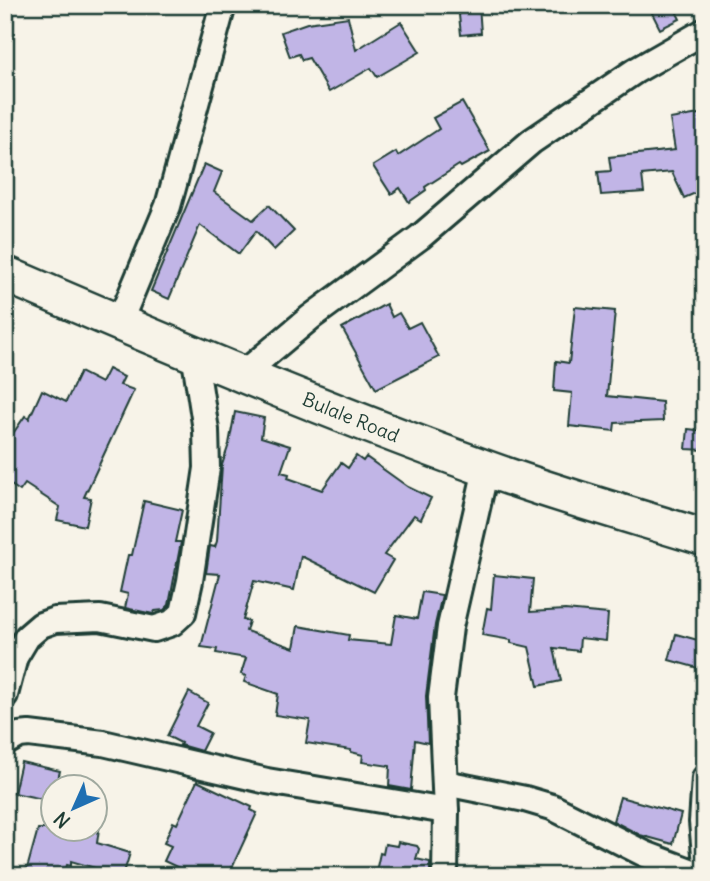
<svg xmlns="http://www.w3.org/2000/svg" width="710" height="881" viewBox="0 0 710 881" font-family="Delius,sans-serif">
<rect width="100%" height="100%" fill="#f7f3e8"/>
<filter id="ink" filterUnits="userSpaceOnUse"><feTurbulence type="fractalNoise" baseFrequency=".0143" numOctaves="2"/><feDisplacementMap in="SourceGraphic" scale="14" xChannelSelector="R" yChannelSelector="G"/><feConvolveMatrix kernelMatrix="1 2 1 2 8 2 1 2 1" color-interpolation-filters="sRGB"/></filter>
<g filter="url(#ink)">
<g fill="#c1b5e6" stroke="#1f3d34" stroke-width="2">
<polygon points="458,5 479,5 481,33 461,35"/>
<polygon points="648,5 673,5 680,19 660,29"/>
<polygon points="348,17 356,50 401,22 420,52 377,77 371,68 329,92 309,58 302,60 299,54 290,57 281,32 307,23"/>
<polygon points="462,102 490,151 461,167 459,165 425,187 426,190 409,202 400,188 391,194 373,166 396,152 398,156 439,129 433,118"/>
<polygon points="705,113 705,189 684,198 672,172 642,175 644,192 601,195 598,172 611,171 609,157 675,150 670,119"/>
<polygon points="204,164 222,172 214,192 253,220 269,205 294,231 274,250 256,231 239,254 200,225 169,299 151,291"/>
<polygon points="386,304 392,317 399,313 408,328 420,322 439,357 376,389 342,328"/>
<polygon points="575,307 615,311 607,396 662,402 663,421 615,423 614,431 569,426 572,393 554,391 556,361 569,363"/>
<polygon points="108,369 124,377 120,385 134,390 84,497 91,498 85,526 57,520 60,507 25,484 20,491 5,481 5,445 25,416 29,419 42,390 66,402 80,372 101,383"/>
<polygon points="235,412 264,418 261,437 290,446 281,472 289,474 288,478 322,490 341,463 348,468 356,456 363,461 366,457 408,487 431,498 421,519 414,515 384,555 393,560 374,592 301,556 294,590 254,581 243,620 249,621 246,631 294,648 298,626 349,635 348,640 391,644 396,615 417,619 422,592 442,595 435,625 426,696 428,743 415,740 411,790 389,786 390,766 362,762 363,755 351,752 351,750 306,743 310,720 275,715 278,694 244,682 246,676 241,674 246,658 216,653 217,649 201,647 220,574 206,573 210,546 215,547 217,541 222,465 229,444"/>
<polygon points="688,429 705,431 705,450 686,449"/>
<polygon points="144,501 182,510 175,542 181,542 169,605 164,610 155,611 153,614 125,608 128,594 120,592 128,555 132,555"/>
<polygon points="494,575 533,579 530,612 565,610 608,614 606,641 580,638 579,651 554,648 561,681 538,686 529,647 511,643 511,640 482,635 487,608 491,609"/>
<polygon points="676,634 705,642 705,670 669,660"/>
<polygon points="189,692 208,703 196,726 210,733 201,751 180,745 181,743 167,736"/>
<polygon points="21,762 60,771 56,787 52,787 52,801 14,793"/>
<polygon points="197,781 252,807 251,810 257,813 228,876 196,876 164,861 171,846 164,843 173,822 177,824"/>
<polygon points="620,797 681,814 673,844 640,835 613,821"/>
<polygon points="38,829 99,829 97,843 130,853 123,876 71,861 71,866 67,865 64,876 25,876"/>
<polygon points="398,842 417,846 419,849 416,859 430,862 430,876 375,876 380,853 383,854 385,844 397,846"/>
</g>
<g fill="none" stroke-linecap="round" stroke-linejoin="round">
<g stroke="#1f3d34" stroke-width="30">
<g id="street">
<polyline points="119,323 168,206 223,5"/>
<polyline points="243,374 311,317 420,237 532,141 635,71 705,31"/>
<polyline points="5,695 15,657 27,637 41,625 55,620 100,618 154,629 172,623 183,613 190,581 207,468 206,430 194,353"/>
<polyline points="5,743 19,735 29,734 103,743 267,781 446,811"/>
<polyline points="705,778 702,822 705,854"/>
<polyline points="445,783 525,799 552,807 645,854 703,876"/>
<polyline points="445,876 446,811 441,698 450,627 486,469"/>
</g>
</g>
<g stroke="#1f3d34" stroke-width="40">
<path id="secondary" d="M5,274c158,68 316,135 477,193 73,27 149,48 223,71"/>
</g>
<use href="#street" stroke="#f7f3e8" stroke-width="24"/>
<use href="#secondary" stroke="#f7f3e8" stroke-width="35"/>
</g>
</g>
<g text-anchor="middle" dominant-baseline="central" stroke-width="5" stroke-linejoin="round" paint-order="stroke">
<g font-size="19" fill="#1f3d34" stroke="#f7f3e8">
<text transform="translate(351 417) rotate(22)">Bulale Road</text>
</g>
</g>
<rect width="710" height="881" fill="none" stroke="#f7f3e8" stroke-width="28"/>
<rect x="14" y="14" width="682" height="853" fill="none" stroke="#1f3d34" stroke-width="2.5" filter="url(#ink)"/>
<g transform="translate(74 808) rotate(225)"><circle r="33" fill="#f7f3e8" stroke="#a1aaa0" stroke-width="2"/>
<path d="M0-5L12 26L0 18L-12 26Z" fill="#1f6fb2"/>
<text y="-10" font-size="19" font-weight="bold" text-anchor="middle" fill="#1f3d34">N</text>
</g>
</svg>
